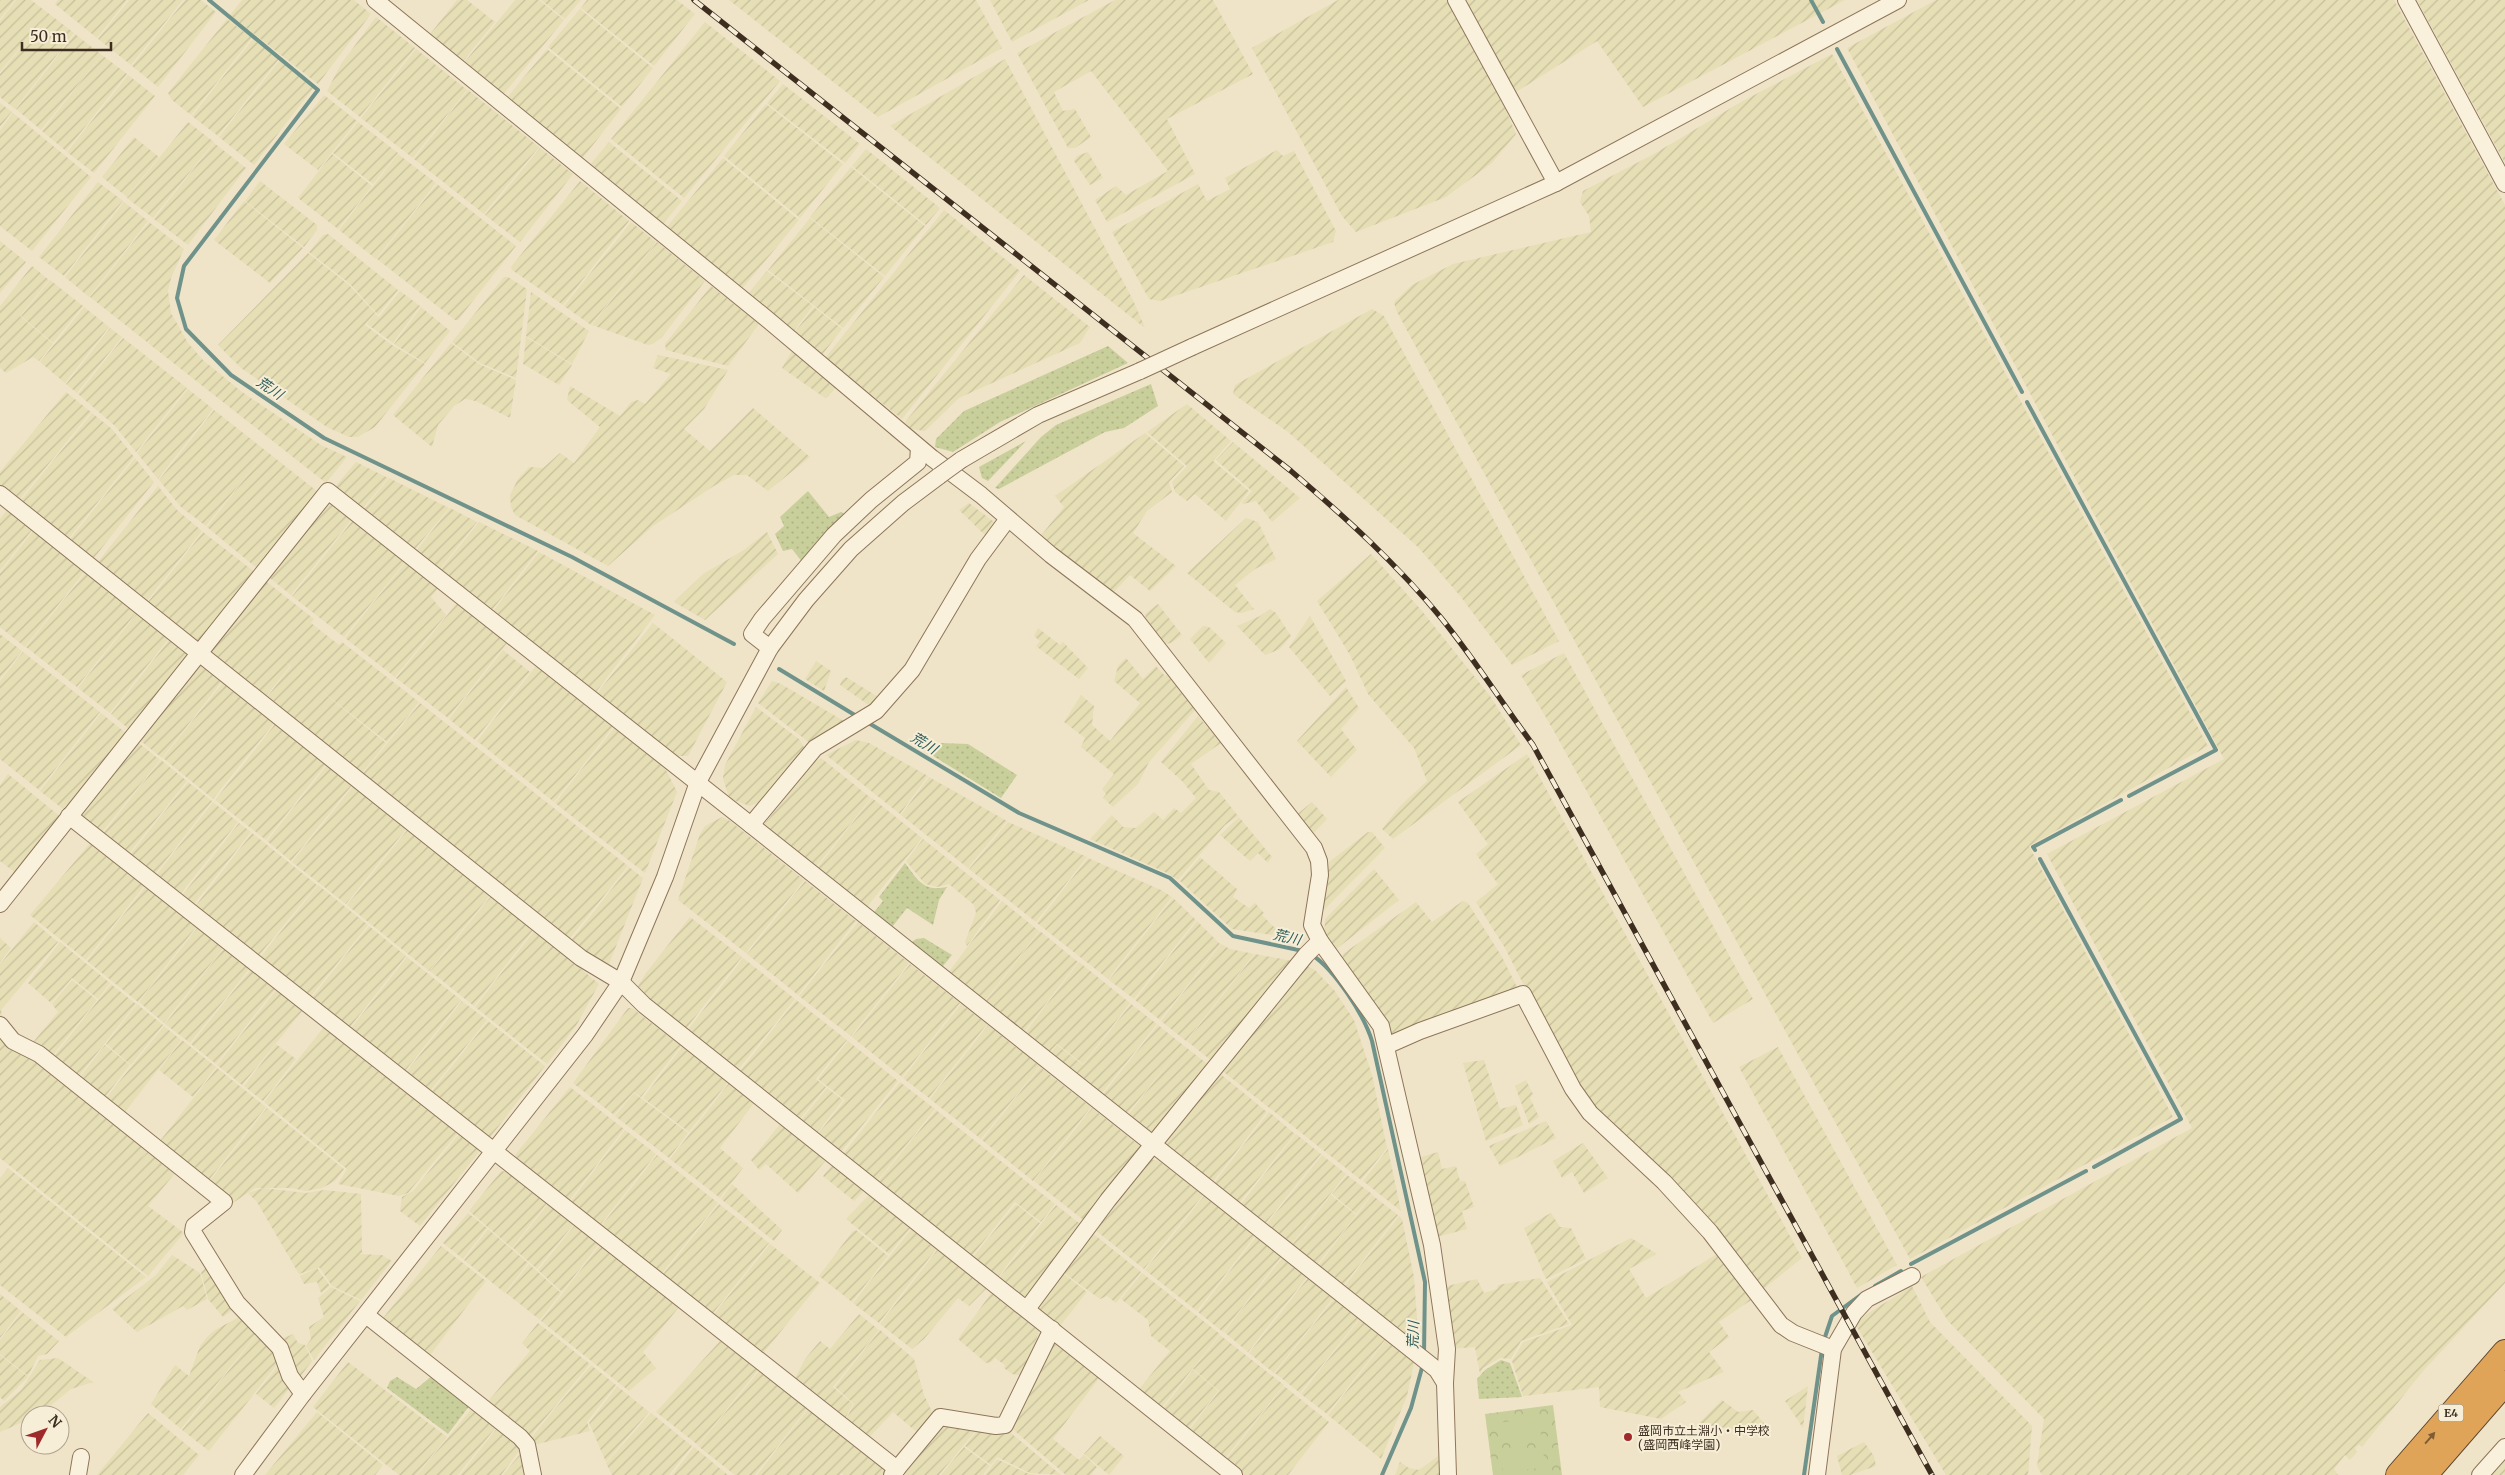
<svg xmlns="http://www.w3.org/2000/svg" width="2505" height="1475" viewBox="0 0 2505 1475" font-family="Merriweather,'Noto Sans JP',serif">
<defs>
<pattern id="farmland-furrows" width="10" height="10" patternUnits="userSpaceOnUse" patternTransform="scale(1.25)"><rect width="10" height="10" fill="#e6deb5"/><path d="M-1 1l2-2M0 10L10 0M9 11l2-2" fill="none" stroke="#c6bf9b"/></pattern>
<pattern id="grass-dots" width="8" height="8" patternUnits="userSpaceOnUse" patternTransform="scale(1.25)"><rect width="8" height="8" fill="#c9cf9b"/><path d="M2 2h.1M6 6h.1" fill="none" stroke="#aeb285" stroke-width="1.8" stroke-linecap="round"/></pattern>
<pattern id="park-crowns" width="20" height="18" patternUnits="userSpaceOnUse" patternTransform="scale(1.25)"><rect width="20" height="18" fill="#c9cf9b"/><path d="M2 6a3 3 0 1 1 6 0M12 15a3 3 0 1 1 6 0" fill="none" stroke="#aeb285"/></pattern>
</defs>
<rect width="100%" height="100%" fill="#f0e4c8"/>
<g fill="url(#farmland-furrows)">
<polygon points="0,0 15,0 0,19"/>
<polygon points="16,0 31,0 48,13 0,72 0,21"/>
<polygon points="58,0 127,0 97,38 55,4"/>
<polygon points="129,0 183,0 131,65 98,39"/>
<polygon points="185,0 201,0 216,12 158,87 132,66"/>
<polygon points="242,0 354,0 371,14 318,84 230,15"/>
<polygon points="457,0 467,0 495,22 461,64 427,38"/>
<polygon points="515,0 539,0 564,20 502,96 462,65"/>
<polygon points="541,0 581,0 565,19"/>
<polygon points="587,0 677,0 695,14 654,66 581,8"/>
<polygon points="729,0 976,0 1002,48 878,117"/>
<polygon points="990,0 1089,0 1012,42"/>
<polygon points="1115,0 1213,0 1253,74 1167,119 1195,174 1107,222 1095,200 1116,186 1126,195 1168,171 1091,71 1054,92 1063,111 1075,109 1091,137 1075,148 1068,148 1017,53"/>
<polygon points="1338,0 1845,0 1643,107 1597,41 1502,101 1516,134 1492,163 1446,197 1356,232 1342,216 1252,48"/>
<polygon points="1936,0 2394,0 2505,205 2505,1283 2424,1370 2362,1447 2359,1445 2355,1448 2357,1452 2350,1460 2345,1455 2334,1469 2338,1475 2042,1475 2037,1466 2044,1419 1948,1321 1921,1277 2192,1128 2047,854 2224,759 1847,48"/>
<polygon points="2417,0 2505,0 2505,163"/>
<polygon points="580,9 653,68 622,107 548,47"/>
<polygon points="48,13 74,33 15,109 0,97 0,74"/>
<polygon points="376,17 415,48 360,117 327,91 341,64"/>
<polygon points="227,19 252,38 191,115 172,100 168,93"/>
<polygon points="705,22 780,81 684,198 611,139"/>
<polygon points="75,34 102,55 41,130 16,109"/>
<polygon points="253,39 279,59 218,136 192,116"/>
<polygon points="416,49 467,90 413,158 361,118"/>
<polygon points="547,49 621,109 582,159 506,99"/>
<polygon points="1832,54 2208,746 2029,846 2173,1117 1910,1259 1765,994 1396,310 1394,302 1412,285 1453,264 1591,232 1589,216 1580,202 1583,191 1654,154 1741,102"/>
<polygon points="102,55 127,74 66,151 42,131"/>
<polygon points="1005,59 1133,300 1145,328 890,126"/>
<polygon points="280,60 314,87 254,165 219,137"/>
<polygon points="128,75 155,96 94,173 67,152"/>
<polygon points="783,84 860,144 845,163 767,103"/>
<polygon points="468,90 539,147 484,214 414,159"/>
<polygon points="324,95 357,121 318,170 284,144"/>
<polygon points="0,103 12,112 0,127"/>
<polygon points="766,104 843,164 800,218 724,156"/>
<polygon points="13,113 91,177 32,251 0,226 0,130"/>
<polygon points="188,122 214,142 153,218 127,198"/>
<polygon points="358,122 398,153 373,184 333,153"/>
<polygon points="134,137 159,157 127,197 102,177"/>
<polygon points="609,142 682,201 662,225 589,166"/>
<polygon points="214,143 246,168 188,245 154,219"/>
<polygon points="540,148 573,174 520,242 485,215"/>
<polygon points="866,149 940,208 926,225 852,166"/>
<polygon points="1277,150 1283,156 1294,151 1336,231 1333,242 1160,301 1149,299 1112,232 1198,184 1207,201 1230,189 1225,178"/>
<polygon points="1088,152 1103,178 1090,185 1074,161 1077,156"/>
<polygon points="332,154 372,186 338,229 298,198"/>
<polygon points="398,154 436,183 376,259 339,230"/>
<polygon points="723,158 799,220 742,289 666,228"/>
<polygon points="851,167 925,226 885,276 810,217"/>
<polygon points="260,181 317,225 317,230 304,247 245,201"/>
<polygon points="580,181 629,221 563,305 512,270 511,267"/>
<polygon points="98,182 123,201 64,276 39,257"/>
<polygon points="437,184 516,246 458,320 455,320 377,259"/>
<polygon points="244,201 303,248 270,283 214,240"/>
<polygon points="124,202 148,221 89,297 65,277"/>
<polygon points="944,210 1020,271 902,419 825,358"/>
<polygon points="810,218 884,277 843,328 768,270"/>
<polygon points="149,222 184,249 171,278 168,291 171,313 188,343 203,360 242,392 321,445 347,457 326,483 148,343 151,337 147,342 90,297"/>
<polygon points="631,222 656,242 591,325 564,306"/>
<polygon points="328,234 398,290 378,315 350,284 309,252 323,235"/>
<polygon points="0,241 26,262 0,293"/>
<polygon points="657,242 705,281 662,337 653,344 648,345 592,325"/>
<polygon points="308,253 349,285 375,313 365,325 392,345 425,364 375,427 358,437 349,437 327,427 241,368 218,345"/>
<polygon points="32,266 49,280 20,316 53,344 39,361 33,357 6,373 0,368 0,306"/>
<polygon points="767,271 813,306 793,332 747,295"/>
<polygon points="1024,275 1090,327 1080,343 959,398 925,431 911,429 905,422"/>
<polygon points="504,277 508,277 527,289 516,378 480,363 452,342"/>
<polygon points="50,280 83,306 53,343 21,316"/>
<polygon points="711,286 759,324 728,366 666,350 665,344"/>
<polygon points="400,291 420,306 393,343 367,324 375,314 379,317"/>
<polygon points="531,292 589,331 572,364 526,336"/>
<polygon points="84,307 109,327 65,383 40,362"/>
<polygon points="421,307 450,331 425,363 394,344"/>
<polygon points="814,307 842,329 822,355 794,333"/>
<polygon points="1372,309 1384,316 1559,641 1512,665 1461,597 1418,547 1288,432 1233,394 1235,385"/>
<polygon points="110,328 122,337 77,393 66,384"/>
<polygon points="526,337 572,365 559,385 523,364"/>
<polygon points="123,338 187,388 136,452 115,426 78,394"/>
<polygon points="451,343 479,364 516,380 510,418 476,401 465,399 454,406 438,425 432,447 393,415"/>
<polygon points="794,348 839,384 827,397 825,398 782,368"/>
<polygon points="658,355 728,370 704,409 684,429 710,451 753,408 810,457 768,491 747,475 734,475 714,486 653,526 608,566 515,515 511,507 510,495 518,479 529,467 543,468 560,453 574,463 600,427 567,400 570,386 620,416 631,402 638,400 645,404 671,374 653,368"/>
<polygon points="188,389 213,409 158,479 137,453"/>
<polygon points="66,392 91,412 16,504 0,491 0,472"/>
<polygon points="1187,404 1231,441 1213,461 1249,491 1226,521 1195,494 1187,501 1175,492 1172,482 1187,466 1147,432"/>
<polygon points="214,410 266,451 206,526 181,507 159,480"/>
<polygon points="92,413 112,429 134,457 65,543 17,505"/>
<polygon points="1145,433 1184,466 1169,482 1172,492 1147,511 1133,533 1176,566 1150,591 1130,575 1112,594 1039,538 1064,507 1055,496"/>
<polygon points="1233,442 1300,498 1272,522 1256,501 1243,504 1242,502 1252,491 1216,460"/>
<polygon points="266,451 318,492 259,570 207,527"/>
<polygon points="135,458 154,482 90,563 66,544"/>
<polygon points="356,462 388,478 359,513 334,488"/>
<polygon points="389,478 449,508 411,554 360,514"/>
<polygon points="158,486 177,510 202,531 143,606 94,567"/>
<polygon points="328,501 352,519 291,595 266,575"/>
<polygon points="969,503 994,522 995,525 987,537 959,510"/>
<polygon points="450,508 477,522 436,574 413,555"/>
<polygon points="7,510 32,530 0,571 0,519"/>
<polygon points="1246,518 1258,522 1276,559 1255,569 1235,585 1254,609 1242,613 1235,612 1187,573"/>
<polygon points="353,520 405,562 344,637 292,596"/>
<polygon points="479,522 538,551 489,614 437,574"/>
<polygon points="33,531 85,571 25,647 0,627 0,573"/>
<polygon points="203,532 256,573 198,646 144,607"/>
<polygon points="767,532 778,554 705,620 674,602 703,574 744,550"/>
<polygon points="539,552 655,615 593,696 490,615"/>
<polygon points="1371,554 1422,611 1490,696 1521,745 1393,839 1382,829 1400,806 1427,781 1414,748 1368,694 1350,655 1317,601"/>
<polygon points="406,562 438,588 431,597 446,615 395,677 345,638"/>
<polygon points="86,572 136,613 77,687 26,647"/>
<polygon points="263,579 314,619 311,623 339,645 342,642 419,702 387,742 310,682 386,743 359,777 264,701 291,666 285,662 290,666 263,700 210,658 208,648"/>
<polygon points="457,603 507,643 448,718 396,678"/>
<polygon points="1158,604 1182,635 1171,643 1165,644 1146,620 1145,614"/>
<polygon points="1270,609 1276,613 1291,636 1280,649 1265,655 1237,626 1260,616"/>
<polygon points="137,613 169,638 110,713 78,688"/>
<polygon points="1310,616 1346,681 1330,696 1289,647"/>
<polygon points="653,623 727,682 688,756 670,756 594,697"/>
<polygon points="1203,626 1209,627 1226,643 1209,663 1190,639"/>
<polygon points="1038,628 1060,645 1063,642 1088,668 1079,679 1036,646 1040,641 1034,636"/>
<polygon points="0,634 22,651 0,679"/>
<polygon points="170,639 190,655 130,730 111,714"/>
<polygon points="503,650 530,672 475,740 449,719"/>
<polygon points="23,652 100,712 39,790 0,759 0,681"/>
<polygon points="1564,653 1753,999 1713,1023 1555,733 1521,675"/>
<polygon points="1126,658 1143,679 1156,666 1165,676 1170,672 1196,709 1149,762 1138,784 1113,807 1103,798 1106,794 1102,789 1114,774 1081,747 1085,738 1064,722 1081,695 1094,706 1092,725 1110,741 1140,703 1114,681 1118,666"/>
<polygon points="816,661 831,671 824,691 805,679"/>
<polygon points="201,663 223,680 162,758 137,738"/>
<polygon points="536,666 613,727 554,802 477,741"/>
<polygon points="846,677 883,700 873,708 840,685 842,680"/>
<polygon points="224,681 275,722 213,799 163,758"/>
<polygon points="772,681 781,684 849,724 811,744 758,703"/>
<polygon points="1346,687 1359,708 1341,729 1357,750 1331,777 1297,741"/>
<polygon points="420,703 628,866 567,942 360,777"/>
<polygon points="756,707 799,739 804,747 803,752 762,801 750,806 733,800 728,795 723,778 725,765"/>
<polygon points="101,713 127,734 66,809 63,809 40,791"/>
<polygon points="1198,716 1221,743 1191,764 1209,790 1219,792 1238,816 1225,825 1178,880 1167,873 1090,839 1112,815 1123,827 1136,828 1154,812 1163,820 1174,808 1181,813 1196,798 1182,781 1161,762"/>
<polygon points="276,723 327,763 266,840 215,800"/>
<polygon points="614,728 665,768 677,792 645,873 555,803"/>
<polygon points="135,740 160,760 100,835 81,820 80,810"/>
<polygon points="856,740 869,743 928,776 900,814 826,755"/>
<polygon points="1527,754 1802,1258 1761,1291 1746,1265 1718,1229 1620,1136 1575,1086 1505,948 1476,902 1498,884 1476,854 1488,844 1458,802"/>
<polygon points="821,758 871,798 812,872 761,828 815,762"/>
<polygon points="161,760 187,781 127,856 101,836"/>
<polygon points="328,764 353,784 291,861 267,841"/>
<polygon points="8,774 62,818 17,874 0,861 0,785"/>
<polygon points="929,777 1007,821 968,868 901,815"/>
<polygon points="188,782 212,801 153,877 128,857"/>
<polygon points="354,785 407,828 346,904 292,862"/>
<polygon points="872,798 922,838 863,912 813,873"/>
<polygon points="213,802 238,822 178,897 154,878"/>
<polygon points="1312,802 1327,819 1311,836 1295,816"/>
<polygon points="722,817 730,821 804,880 746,953 678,900 700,834 705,826"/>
<polygon points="1239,817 1272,857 1268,863 1258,853 1250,861 1220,835"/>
<polygon points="1008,822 1087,857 1036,922 969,869"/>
<polygon points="239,823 251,832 191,908 180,898"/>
<polygon points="408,829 491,894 429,971 347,905"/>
<polygon points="1368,832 1372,832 1385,848 1323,911 1329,862"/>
<polygon points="252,833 317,885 256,959 193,909"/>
<polygon points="923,839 1000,900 967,946 965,942 976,913 974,905 949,884 937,887 925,884 906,861"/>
<polygon points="91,842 145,885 86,960 30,915"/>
<polygon points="1200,857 1237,889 1233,897 1249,908 1255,903 1264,913 1262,915 1276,929 1272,935 1232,929 1180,881"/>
<polygon points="1088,858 1161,890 1172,897 1108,979 1037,923"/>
<polygon points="629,867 643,878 609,964 600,965 569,943"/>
<polygon points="1374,869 1399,900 1335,950 1324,937 1325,919"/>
<polygon points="805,881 856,921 798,995 747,954"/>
<polygon points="318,885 368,925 308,1000 258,960"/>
<polygon points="146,886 197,926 138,1002 87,961"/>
<polygon points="492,895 534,929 474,1006 430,971"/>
<polygon points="1173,898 1196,920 1134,999 1109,980"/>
<polygon points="1002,901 1039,931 981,1006 945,977"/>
<polygon points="1463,901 1468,903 1502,957 1519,991 1395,1038 1342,960 1343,954 1416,902 1432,922"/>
<polygon points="690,917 742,957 682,1034 635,991 646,973"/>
<polygon points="1197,921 1220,944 1160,1020 1135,1000"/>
<polygon points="34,922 58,942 1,1010 4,1024 0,1023 0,964"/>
<polygon points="858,922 909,963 851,1036 799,996"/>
<polygon points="369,926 406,956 347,1031 309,1001"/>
<polygon points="198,927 224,947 164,1023 139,1002"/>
<polygon points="535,930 599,984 576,1026 547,1064 475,1007"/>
<polygon points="1040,931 1078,962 1020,1037 982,1006"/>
<polygon points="0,938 11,948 0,962"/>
<polygon points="60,942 110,983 98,999 72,978 51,1003 28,983"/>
<polygon points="1221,944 1230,949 1254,954 1186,1041 1161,1021"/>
<polygon points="224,948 250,968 190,1043 165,1024"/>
<polygon points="1255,954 1293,961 1213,1062 1187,1041"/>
<polygon points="407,957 461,1000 402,1075 348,1032"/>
<polygon points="743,958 795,999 734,1075 684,1035"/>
<polygon points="1079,962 1130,1003 1083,1064 1057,1044 1046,1057 1021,1038"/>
<polygon points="910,964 960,1003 902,1077 852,1037"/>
<polygon points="1305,965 1315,970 1334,990 1354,1020 1372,1075 1387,1148 1361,1180 1220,1069"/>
<polygon points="251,969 276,988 216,1064 191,1044"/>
<polygon points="72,980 97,1000 49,1060 29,1047 58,1012 52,1004"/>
<polygon points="111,984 136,1004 75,1081 50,1061"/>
<polygon points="277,989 303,1010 242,1085 217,1065"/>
<polygon points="796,1000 847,1040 816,1079 826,1087 796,1124 736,1076"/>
<polygon points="462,1001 487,1020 427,1095 403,1076"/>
<polygon points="137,1004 163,1025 131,1065 106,1044"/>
<polygon points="961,1004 987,1024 929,1098 903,1078"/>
<polygon points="1131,1004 1157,1024 1098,1098 1047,1058 1057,1045 1083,1065"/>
<polygon points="628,1008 632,1008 681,1046 641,1097 634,1092 614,1115 573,1083"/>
<polygon points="488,1021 545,1066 488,1140 428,1096"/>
<polygon points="988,1025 1040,1066 981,1139 930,1099"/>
<polygon points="1158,1025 1183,1045 1123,1119 1099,1099"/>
<polygon points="164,1026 181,1040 121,1117 102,1103"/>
<polygon points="324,1027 458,1133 408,1193 399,1196 338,1184 347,1169 264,1102"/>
<polygon points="0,1034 148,1150 137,1165 149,1150 176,1172 148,1206 184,1233 148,1276 0,1158"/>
<polygon points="182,1040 216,1067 193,1097 159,1070"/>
<polygon points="848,1041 898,1081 837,1157 814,1139 845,1100 818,1079"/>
<polygon points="276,1044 296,1059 263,1101 244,1086"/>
<polygon points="105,1045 130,1065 101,1102 76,1082"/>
<polygon points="1183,1045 1210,1066 1154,1136 1124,1120"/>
<polygon points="682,1047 728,1082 689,1132 643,1098"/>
<polygon points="1778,1047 1897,1265 1857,1288 1739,1067"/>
<polygon points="1484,1060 1500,1109 1516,1105 1523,1125 1486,1141 1463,1063"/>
<polygon points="1040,1067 1091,1107 1033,1181 982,1140"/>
<polygon points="217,1068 266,1107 205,1185 156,1146"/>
<polygon points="1218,1072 1267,1112 1209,1187 1163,1145"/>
<polygon points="1526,1080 1533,1094 1530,1098 1539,1117 1529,1124 1515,1086"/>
<polygon points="900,1082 935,1109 875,1184 839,1159"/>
<polygon points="729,1083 754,1103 720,1148 743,1168 720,1198 670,1159"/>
<polygon points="570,1087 624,1129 566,1205 511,1160"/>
<polygon points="827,1088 843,1100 813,1138 797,1125"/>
<polygon points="634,1093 688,1133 669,1158 615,1116"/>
<polygon points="267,1108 344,1169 335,1181 322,1188 306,1191 291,1188 255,1188 230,1205 206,1186"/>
<polygon points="1092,1108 1141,1147 1086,1222 1034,1181"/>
<polygon points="936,1110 1055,1204 1041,1222 1015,1202 968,1261 876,1184"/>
<polygon points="1269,1112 1295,1134 1235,1208 1210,1188"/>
<polygon points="1546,1121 1556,1138 1500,1166 1489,1146"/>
<polygon points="781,1123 827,1159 798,1193 766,1164 759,1170 751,1160"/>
<polygon points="625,1130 656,1154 597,1229 567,1206"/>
<polygon points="459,1134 478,1149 479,1152 420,1226 400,1211 402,1197 413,1191"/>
<polygon points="1296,1134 1321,1154 1261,1229 1237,1209"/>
<polygon points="1583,1143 1608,1178 1584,1193 1572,1172 1562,1178 1553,1161"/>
<polygon points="1388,1149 1401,1211 1363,1181"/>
<polygon points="1438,1152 1442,1169 1456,1166 1460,1181 1465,1181 1474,1207 1462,1211 1467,1229 1437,1237 1421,1157"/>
<polygon points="657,1155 718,1203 659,1277 598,1230"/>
<polygon points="1322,1155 1346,1174 1287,1250 1262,1230"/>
<polygon points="1150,1159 1159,1161 1203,1195 1144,1269 1094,1229"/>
<polygon points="832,1165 865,1190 854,1201 823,1176"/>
<polygon points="8,1168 146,1277 66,1337 0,1285 0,1178"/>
<polygon points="501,1171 507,1172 547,1203 512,1248 469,1211"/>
<polygon points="1347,1175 1372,1194 1356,1214 1332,1194"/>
<polygon points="732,1184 782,1230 774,1241 721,1199"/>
<polygon points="263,1188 306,1193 324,1190 361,1194 362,1253 299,1274 257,1202 248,1193"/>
<polygon points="870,1194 911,1227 889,1254 846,1219"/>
<polygon points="1331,1195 1356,1215 1313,1270 1288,1250"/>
<polygon points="1372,1195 1398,1215 1339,1291 1314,1271"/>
<polygon points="1204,1196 1255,1236 1197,1311 1145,1270"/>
<polygon points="548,1204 574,1224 537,1269 513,1248"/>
<polygon points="719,1204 769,1243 710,1317 660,1278"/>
<polygon points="1016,1204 1040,1223 994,1282 969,1262"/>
<polygon points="1056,1205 1083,1226 1022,1304 995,1283"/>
<polygon points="468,1213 487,1228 463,1259 443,1243"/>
<polygon points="1551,1213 1560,1227 1571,1228 1586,1259 1546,1279 1524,1228"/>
<polygon points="1399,1216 1402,1219 1414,1277 1418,1332 1416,1352 1340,1292"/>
<polygon points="575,1225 599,1244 562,1292 538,1270"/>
<polygon points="912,1228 937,1248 879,1323 853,1303"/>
<polygon points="488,1229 528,1263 505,1293 464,1260"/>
<polygon points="856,1230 888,1256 852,1302 819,1276 852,1232"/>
<polygon points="1091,1232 1141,1272 1116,1303 1107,1296 1100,1299 1060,1270"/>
<polygon points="1256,1237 1281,1257 1223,1332 1198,1312"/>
<polygon points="1631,1238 1657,1254 1629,1269 1646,1298 1720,1252 1754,1298 1719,1322 1729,1337 1709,1352 1724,1372 1678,1392 1686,1402 1661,1419 1600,1407 1599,1387 1523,1396 1512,1361 1523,1342 1572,1325 1547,1282"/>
<polygon points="770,1244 820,1283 761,1356 711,1318"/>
<polygon points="600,1245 679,1307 643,1352 656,1368 629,1391 541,1321"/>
<polygon points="441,1246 486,1281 428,1358 383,1318"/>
<polygon points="938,1249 987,1288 969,1306 958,1298 924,1339 912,1349 880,1324"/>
<polygon points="358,1254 382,1255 392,1261 361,1300 332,1286 319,1267"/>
<polygon points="172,1255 200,1273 207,1299 187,1310 183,1306 137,1332 112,1309 156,1275"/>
<polygon points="1282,1258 1307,1277 1248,1352 1224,1332"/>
<polygon points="529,1264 561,1293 540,1320 506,1293"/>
<polygon points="209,1265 234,1309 223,1317 208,1299 201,1272"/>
<polygon points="317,1268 330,1286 321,1293 317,1282 304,1284 300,1276"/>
<polygon points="1060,1271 1087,1292 1056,1331 1029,1309"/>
<polygon points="1142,1273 1220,1334 1159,1411 1136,1393 1170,1351 1151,1336 1148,1320 1121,1299"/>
<polygon points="1308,1278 1333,1298 1274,1373 1249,1353"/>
<polygon points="1540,1278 1569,1324 1521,1341 1511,1359 1500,1358 1483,1368 1480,1374 1475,1347 1449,1349 1447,1286 1477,1279 1484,1293 1497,1289 1498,1285"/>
<polygon points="1912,1286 1930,1322 2032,1426 2028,1475 1946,1475 1854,1322"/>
<polygon points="331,1287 360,1301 314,1360 306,1346 311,1339 309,1327 324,1317 318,1298"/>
<polygon points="992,1292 1040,1330 1022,1376 1012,1374 1004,1368 1005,1365 995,1358 991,1362 986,1363 958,1339"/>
<polygon points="0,1294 21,1311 0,1338"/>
<polygon points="1334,1299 1359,1319 1300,1393 1275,1373"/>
<polygon points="22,1312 59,1341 47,1354 38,1356 28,1376 0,1354 0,1340"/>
<polygon points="859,1314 879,1330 833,1387 853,1404 842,1424 792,1384 805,1359 820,1341 830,1349"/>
<polygon points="243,1315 259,1331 181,1429 151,1404 175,1365 189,1376 200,1346 208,1336 215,1330"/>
<polygon points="1360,1319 1385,1340 1327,1414 1301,1394"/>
<polygon points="538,1323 590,1364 529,1438 486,1404 530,1351 522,1343"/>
<polygon points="880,1330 914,1359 924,1395 933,1414 919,1434 893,1412 865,1442 843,1425 854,1404 835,1387"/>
<polygon points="259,1332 279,1362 209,1451 182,1430"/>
<polygon points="293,1334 298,1343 305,1345 312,1361 297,1381 277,1341"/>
<polygon points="1220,1335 1284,1385 1223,1461 1187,1433 1219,1391 1193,1369"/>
<polygon points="1386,1340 1414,1363 1407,1396 1381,1459 1328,1415"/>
<polygon points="720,1341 758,1370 698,1445 656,1412"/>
<polygon points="1051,1341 1100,1377 1053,1439 1079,1460 1084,1455 1097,1467 1091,1475 1066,1475 1008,1425"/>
<polygon points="0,1355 28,1377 4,1401 0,1397"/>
<polygon points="58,1358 93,1382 71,1389 39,1415 30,1415 30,1419 0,1432 0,1407 21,1390 40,1360"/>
<polygon points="348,1362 447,1437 416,1475 399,1475 313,1407"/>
<polygon points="280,1363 290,1388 274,1408 256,1394"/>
<polygon points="591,1365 616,1385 587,1422 590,1431 534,1445 530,1439"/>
<polygon points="1193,1370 1218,1391 1186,1432 1160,1412"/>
<polygon points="759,1371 807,1409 755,1475 735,1475 698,1446"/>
<polygon points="617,1386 649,1412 606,1462 589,1423"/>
<polygon points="1284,1386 1329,1422 1288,1475 1236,1475 1224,1462"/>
<polygon points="1808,1386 1803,1428 1785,1401"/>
<polygon points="1722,1400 1738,1412 1753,1410 1769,1429 1770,1434 1698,1424"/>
<polygon points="473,1407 497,1426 458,1475 417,1475"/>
<polygon points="808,1409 888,1473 886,1475 844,1475 841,1473 840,1475 757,1475"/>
<polygon points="317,1412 383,1465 375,1475 265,1475"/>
<polygon points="148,1413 199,1455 183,1475 97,1475"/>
<polygon points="651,1413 692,1446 669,1475 612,1475 606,1463"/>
<polygon points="941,1423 977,1429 939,1475 907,1475 902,1471"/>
<polygon points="498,1427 523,1446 501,1475 460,1475"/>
<polygon points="978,1429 1006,1429 1061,1475 1030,1473 997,1457 991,1465 965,1446"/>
<polygon points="1100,1436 1124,1456 1109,1475 1084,1454"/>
<polygon points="1864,1442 1874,1456 1876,1466 1850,1475 1842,1475 1837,1456"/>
<polygon points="694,1447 728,1475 672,1475"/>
<polygon points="964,1447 990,1466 983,1475 941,1475"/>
<polygon points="525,1448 531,1475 503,1475"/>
<polygon points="1441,1454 1444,1475 1395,1475 1400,1462 1409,1468 1419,1470"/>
<polygon points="997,1459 1029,1474 1037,1475 985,1475"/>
<polygon points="2505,1460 2505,1475 2492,1475 2493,1473"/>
</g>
<g fill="url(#grass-dots)">
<polygon points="1108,346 1128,363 1000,422 953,452 935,447 936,439 964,411"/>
<polygon points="1151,384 1158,406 1124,428 1105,432 999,489 995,488 1041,437 1056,425"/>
<polygon points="1026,441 988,481 982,478 979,467"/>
<polygon points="808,491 829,517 841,512 846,515 803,563 792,549 783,551 775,534 784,526 780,517"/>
<polygon points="941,743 968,744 1017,775 1001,798 930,754"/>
<path d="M905,863c13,17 18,29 42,24l-8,13 -6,25 -26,-17 -18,23 -18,-15 12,-15 -4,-4z"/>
<polygon points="924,938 952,955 939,971 911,950 912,942 916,939"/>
<polygon points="1501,1360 1510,1363 1522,1397 1479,1399 1477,1379 1485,1370"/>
<polygon points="433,1375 470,1405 448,1434 387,1388 390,1381 397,1377 416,1389"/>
</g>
<polygon fill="url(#park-crowns)" points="1553,1405 1562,1475 1493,1475 1485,1414"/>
<g fill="#c9cf9b">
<polygon points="1539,1418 1541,1437 1499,1442 1496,1423"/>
<polygon points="1543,1448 1545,1467 1503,1473 1500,1454"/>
</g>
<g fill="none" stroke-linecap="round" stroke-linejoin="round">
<g stroke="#6f938a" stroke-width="4">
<polyline points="209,0 318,90 184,266 177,298 186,329 231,375 324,438 572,557 734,644"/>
<polyline points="1811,0 1823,22"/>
<polyline points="1837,49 2022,392"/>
<polyline points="2027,402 2216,750 2129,796"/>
<polyline points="779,669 858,717"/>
<polyline points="867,722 1019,813 1170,878 1233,936 1303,951"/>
<polyline points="2035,850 2033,847 2121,800"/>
<polyline points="2040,859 2181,1119 2094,1167"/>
<path d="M1312,955c23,15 52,60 60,86l53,241 -1,72"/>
<polyline points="1911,1264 2086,1171"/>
<polyline points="1875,1286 1901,1271"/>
<polyline points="1824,1340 1832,1316 1862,1294"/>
<polyline points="1382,1475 1411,1408 1423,1364"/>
<polyline points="1804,1475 1822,1349"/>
</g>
<g stroke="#8d765c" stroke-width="18">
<g id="minor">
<polyline points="375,0 767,319 932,458 981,495 1051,555 1135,619 1314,848 1319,861 1320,875 1312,925 1320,941 1381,1026 1432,1245 1447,1349 1445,1383 1448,1475"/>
<polyline points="1456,0 1556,183"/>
<polyline points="2406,0 2505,184"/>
<polyline points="1192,347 1556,183 1898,0"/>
<polyline points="961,460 1038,415 1140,371"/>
<polyline points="0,494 581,958 621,982 644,1005 1234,1475"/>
<polyline points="770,648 752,634 762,619 834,535 871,500 918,462 919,448"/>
<polyline points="69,816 897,1469"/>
<polyline points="751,825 1427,1362 1437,1370 1445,1383"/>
<polyline points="0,904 328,491 751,825 815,748 876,711 912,670 978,559 1007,520"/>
<polyline points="0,1025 13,1041 39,1054 224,1202 194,1226 193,1232 237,1303 280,1348 290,1376 303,1394"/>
<polyline points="1386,1046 1420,1031 1523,994 1573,1089 1590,1113 1664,1182 1710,1232 1781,1325 1793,1333 1833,1349"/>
<polyline points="1027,1309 1108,1200 1306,955 1320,941"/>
<polyline points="366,1315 520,1437 527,1445 533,1475"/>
<polyline points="78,1475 81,1457"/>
<polyline points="243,1475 303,1394 585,1035 621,982 665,877 698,782 770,648 806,600 851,549 903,503 939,476"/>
<polyline points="892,1475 940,1417 996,1426 1005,1425 1052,1329"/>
<polyline points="1817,1475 1833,1349 1854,1313 1867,1299 1912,1276"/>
<polyline points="2480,1475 2505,1447"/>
</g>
</g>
<g stroke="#5b4430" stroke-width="26">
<g id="highway">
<polyline points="2398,1475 2505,1352"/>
<polyline points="2425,1475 2505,1383"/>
</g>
</g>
<use href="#minor" stroke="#faf1dc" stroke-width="16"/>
<use href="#highway" stroke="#e0a458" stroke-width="24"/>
<g stroke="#3d2e20" stroke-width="5.5">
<path id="rail" d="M694,0l597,471c54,46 106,93 151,148 33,41 60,84 91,126l399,730"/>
</g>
<use href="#rail" stroke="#f7eed8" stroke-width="4" stroke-dasharray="11" stroke-linecap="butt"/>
<g stroke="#8d765c" stroke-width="18" stroke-linecap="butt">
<g id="minor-bridge">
<polyline points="1140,371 1192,347"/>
<polyline points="939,476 961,460"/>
</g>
</g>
<use href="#minor-bridge" stroke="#faf1dc" stroke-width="16"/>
</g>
<defs><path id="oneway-solid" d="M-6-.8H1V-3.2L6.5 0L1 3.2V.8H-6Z" transform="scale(1.25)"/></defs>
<use fill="#7e5d36" href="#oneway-solid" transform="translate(2430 1438) rotate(-49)"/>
<circle fill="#9e2a2b" stroke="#f7eed8" stroke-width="2" cx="1628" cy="1437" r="5"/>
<g text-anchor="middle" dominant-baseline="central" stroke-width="4" stroke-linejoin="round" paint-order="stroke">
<rect fill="#f7eed8" stroke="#756857" stroke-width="1" x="2438.5" y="1404.5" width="25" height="17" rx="4"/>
<g font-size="11" font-weight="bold" fill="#3d2e20">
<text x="2451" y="1413">E4</text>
</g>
<g font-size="12" fill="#3d2e20" stroke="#f7eed8" text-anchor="start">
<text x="1638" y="1430">盛岡市立土淵小・中学校<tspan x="1638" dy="14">(盛岡西峰学園)</tspan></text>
</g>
<g font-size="14" font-style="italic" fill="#2f5d5a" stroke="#f7eed8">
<text transform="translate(270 388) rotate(34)">荒川</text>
<text transform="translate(924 743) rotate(31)">荒川</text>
<text transform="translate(1287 937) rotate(13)">荒川</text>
<text transform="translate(1413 1335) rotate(-88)">荒川</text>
</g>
</g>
<g transform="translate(45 1430) rotate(49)"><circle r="24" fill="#f7eed8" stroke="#ada18e"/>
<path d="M0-4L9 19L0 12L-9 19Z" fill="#9e2a2b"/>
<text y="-8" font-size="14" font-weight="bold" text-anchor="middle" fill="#3d2e20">N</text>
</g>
<path d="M22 42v8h89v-8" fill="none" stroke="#3d2e20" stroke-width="2.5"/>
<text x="30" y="42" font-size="15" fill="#3d2e20" stroke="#f7eed8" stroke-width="4" paint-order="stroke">50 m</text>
</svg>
